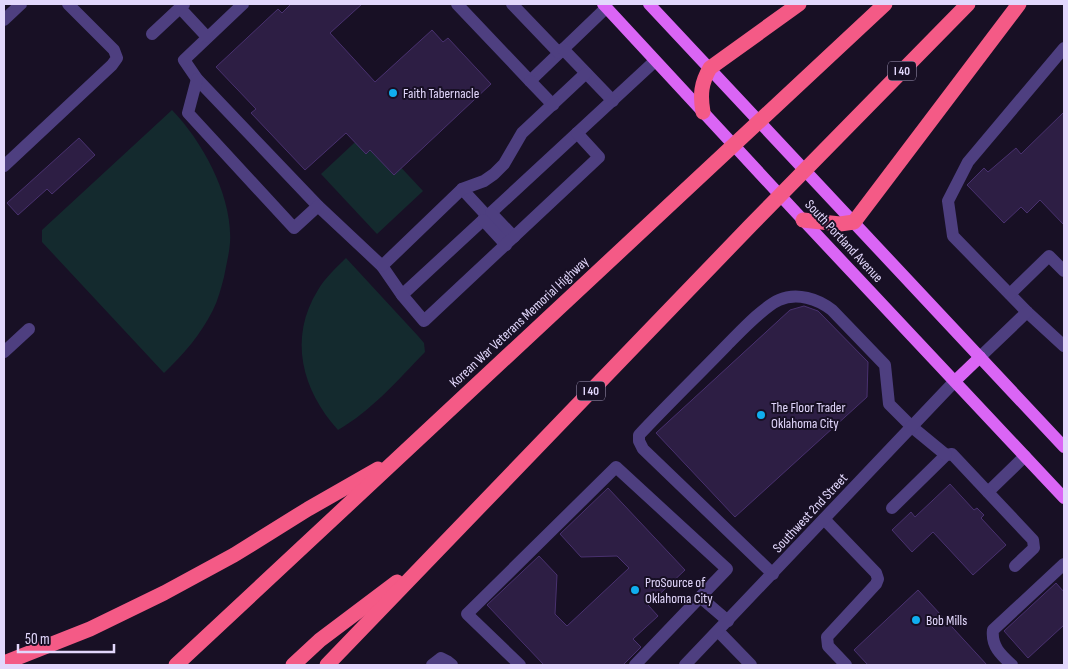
<svg xmlns="http://www.w3.org/2000/svg" width="1068" height="669" viewBox="0 0 1068 669" font-family="'Sofia Sans Condensed',sans-serif">
<rect width="100%" height="100%" fill="#181025"/>
<g fill="#142a2e">
<path d="M172,110c31,32 61,87 58,133 -1,12 -4,23 -6,34 -3,11 -6,23 -11,33 -12,24 -29,44 -49,63l-122,-131v-12z"/>
<polygon points="367,131 423,191 377,234 321,174"/>
<path d="M346,258l72,78 6,7 1,9c-27,28 -54,59 -87,78 -36,-40 -50,-92 -20,-140 7,-12 18,-22 28,-32z"/>
</g>
<g fill="#2d1e44" stroke="#49316f">
<polygon points="291,4 362,4 330,33 375,82 432,30 443,42 448,38 491,84 394,175 370,150 366,154 346,133 305,170 251,113 256,109 216,67 278,9 282,13"/>
<polygon points="1064,112 1064,225 1040,200 1027,213 1021,207 1004,223 967,185 984,168 988,172 1016,148 1021,154"/>
<polygon points="79,138 95,155 52,194 47,189 18,215 7,203"/>
<polygon points="804,306 818,311 868,362 867,397 735,517 656,433 790,310"/>
<polygon points="950,484 974,510 977,508 984,515 981,518 1006,545 973,575 933,532 912,552 892,530 911,512 915,517"/>
<polygon points="608,488 685,570 648,605 658,616 633,639 641,647 623,665 544,665 487,605 539,556 557,575 555,614 567,626 629,568 617,556 581,557 560,534"/>
<polygon points="1056,583 1064,592 1064,625 1028,658 1004,631"/>
<polygon points="918,590 987,665 868,665 854,650"/>
</g>
<g fill="none" stroke-linecap="round" stroke-linejoin="round">
<g stroke="#4e3f80" stroke-width="12">
<polyline points="243,4 184,60 197,79 318,206 382,266 402,295 655,61"/>
<polyline points="457,4 530,81 606,8"/>
<polyline points="512,4 559,53"/>
<polyline points="180,8 207,37"/>
<polyline points="4,20 21,4"/>
<polyline points="152,34 184,4"/>
<polyline points="1064,48 968,162 948,201 953,236 1027,312 1064,346"/>
<polyline points="563,49 613,101"/>
<polyline points="197,79 188,113 294,228 318,206"/>
<polyline points="530,81 553,105"/>
<polyline points="4,166 112,65 117,58 114,50 68,4"/>
<polyline points="462,189 487,216"/>
<polyline points="491,213 514,237"/>
<polyline points="483,220 506,245"/>
<polyline points="382,266 462,189 484,181 494,174 504,164 522,133 586,73"/>
<polyline points="1010,294 1049,256 1064,271"/>
<polyline points="402,295 424,321 599,157 577,133"/>
<polyline points="4,352 29,329"/>
<polyline points="980,357 1027,312"/>
<polyline points="988,492 1025,456"/>
<polyline points="892,508 946,455 952,454 1033,540 1034,548 1015,566"/>
<polyline points="824,519 876,573 878,579 876,584 827,637 828,646 846,665"/>
<path d="M773,574l-130,-125 -4,-8v-6c29,-31 59,-60 88,-90 13,-13 36,-38 52,-45 18,-8 39,-1 53,10l53,55 4,39 23,23 34,28"/>
<polyline points="700,597 728,621"/>
<polyline points="718,631 751,665"/>
<polyline points="432,665 441,658 447,661 452,665"/>
<polyline points="520,665 467,614 616,467 727,569 635,665"/>
<polyline points="685,665 955,381"/>
<path d="M1012,665c-11,-10 -21,-19 -19,-35l71,-66"/>
</g>
<g stroke="#da65f5" stroke-width="12">
<polyline points="603,4 803,220 1064,498"/>
<polyline points="649,4 1064,447"/>
<polyline points="955,381 980,357"/>
</g>
<g stroke="#f45a86" stroke-width="15">
<path d="M703,112c-3,-17 -2,-29 7,-44l89,-64"/>
<polyline points="803,220 840,224 854,222 1019,4"/>
<polyline points="4,663 90,629 164,593 234,555 308,509 378,469"/>
<polyline points="176,665 885,4"/>
<polyline points="293,665 320,640 397,582"/>
<polyline points="327,665 750,226 968,4"/>
</g>
</g>
<g fill="#10aeef" stroke="#181025" stroke-width="2">
<circle cx="393" cy="93" r="5"/>
<circle cx="761" cy="415" r="5"/>
<circle cx="635" cy="590" r="5"/>
<circle cx="916" cy="620" r="5"/>
</g>
<g text-anchor="middle" dominant-baseline="central" stroke-width="4" stroke-linejoin="round" paint-order="stroke">
<g fill="#181025" stroke="#a59bbc" stroke-width="1">
<rect x="888" y="61.5" width="28" height="19" rx="4"/>
<rect x="577" y="381.5" width="28" height="19" rx="4"/>
</g>
<g font-size="12" font-weight="bold" fill="#e2d7fc">
<text x="902" y="71">I 40</text>
<text x="591" y="391">I 40</text>
</g>
<g font-size="14" fill="#e2d7fc" stroke="#181025" text-anchor="start">
<text x="403" y="93">Faith Tabernacle</text>
<text x="771" y="407">The Floor Trader<tspan x="771" dy="16">Oklahoma City</tspan></text>
<text x="645" y="582">ProSource of<tspan x="645" dy="16">Oklahoma City</tspan></text>
<text x="926" y="620">Bob Mills</text>
</g>
<g font-size="14" fill="#e2d7fc" stroke="#181025">
<text transform="translate(844 241) rotate(47)">South Portland Avenue</text>
<text transform="translate(519 322) rotate(-43)">Korean War Veterans Memorial Highway</text>
<text transform="translate(810 513) rotate(-47)">Southwest 2nd Street</text>
</g>
</g>
<rect width="1068" height="669" fill="none" stroke="#e2d7fc" stroke-width="10"/>
<path d="M18 644v8h96v-8" fill="none" stroke="#e2d7fc" stroke-width="2.5"/>
<text x="25" y="644" font-size="15" fill="#e2d7fc" stroke="#181025" stroke-width="4" paint-order="stroke">50 m</text>
</svg>
